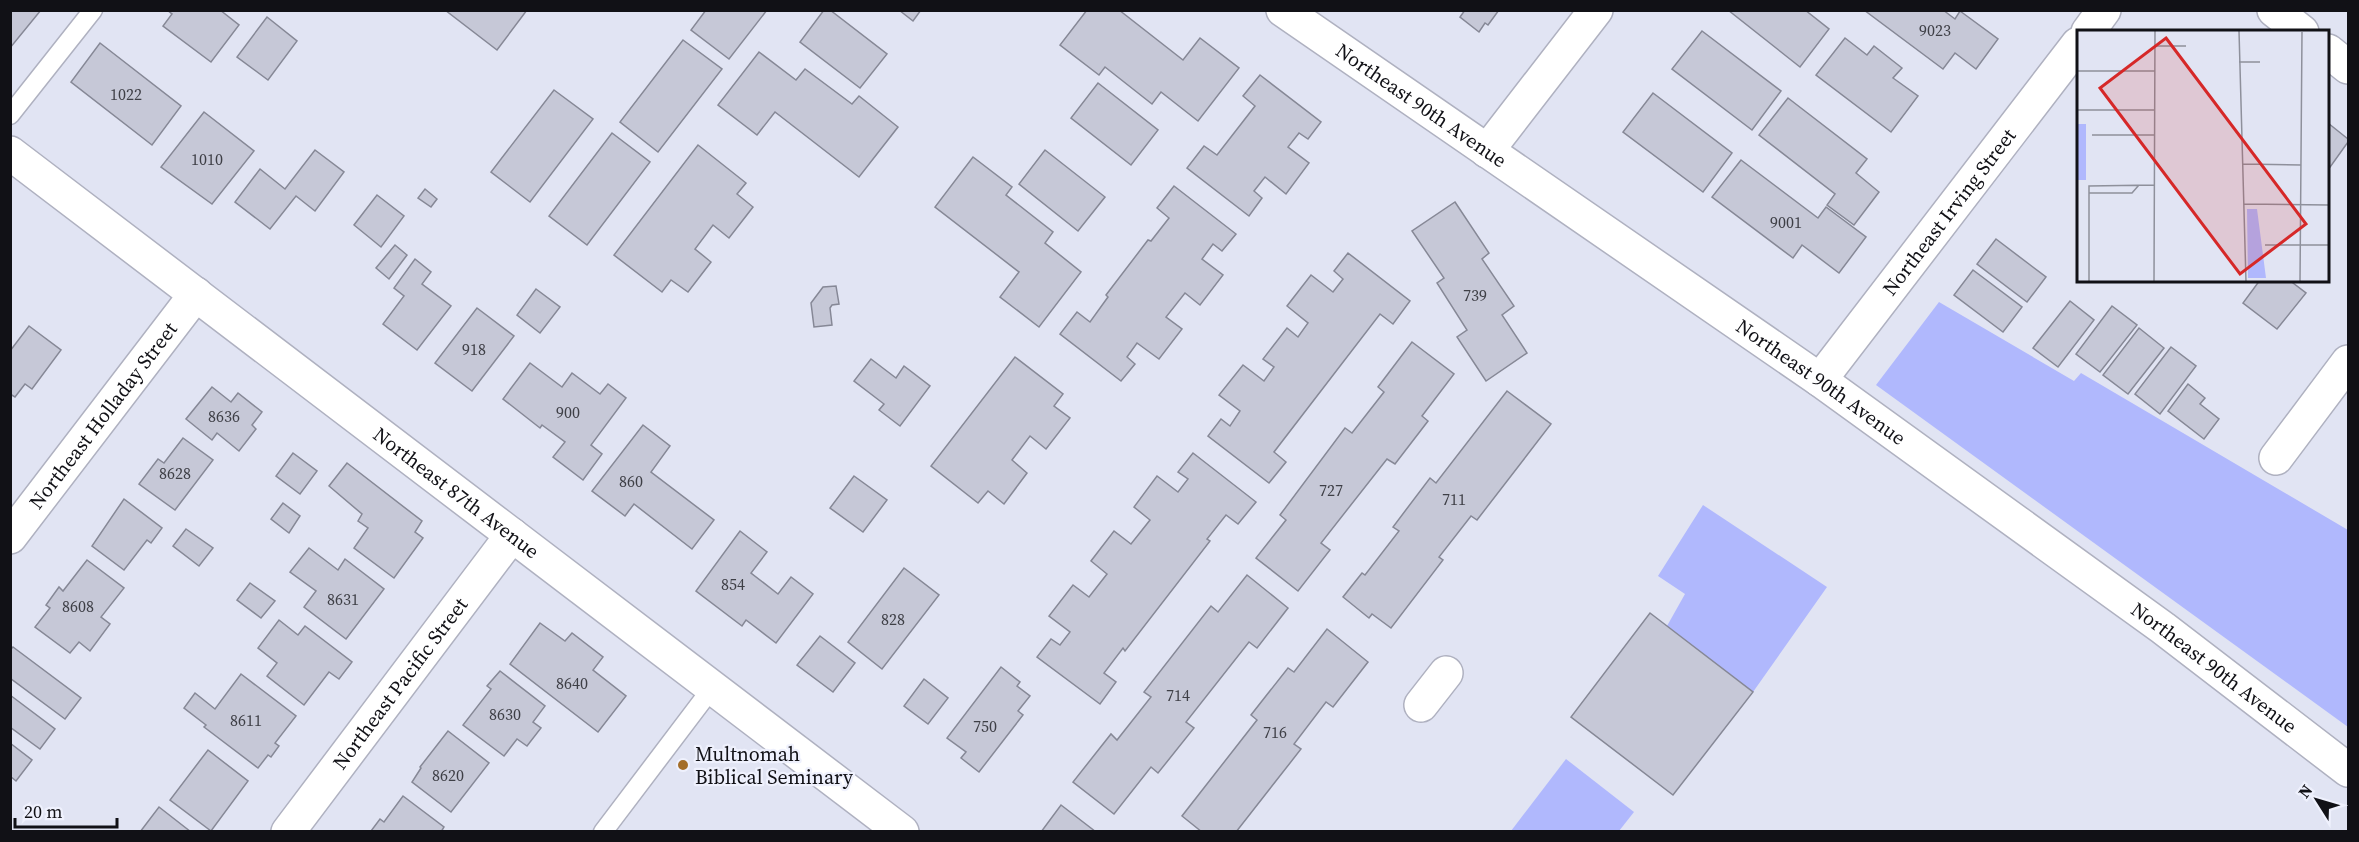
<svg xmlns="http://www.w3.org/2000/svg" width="2359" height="842" viewBox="0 0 2359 842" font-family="'Source Serif 4',serif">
<rect width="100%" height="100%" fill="#e1e4f3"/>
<g fill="#b0b8fd">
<polygon points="1939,302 2074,381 2081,373 2348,530 2348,727 1876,385"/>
<polygon points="1703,505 1827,587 1753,692 1667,626 1685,594 1658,576"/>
<polygon points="1566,759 1634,812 1619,831 1511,831"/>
</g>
<g fill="#c6c8d7" stroke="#868896" stroke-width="1.5">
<polygon points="10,10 41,10 10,48"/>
<polygon points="167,10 220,10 239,25 211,62 163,26 172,14"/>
<polygon points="445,10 527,10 497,50"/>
<polygon points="706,10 767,10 729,59 691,30"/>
<polygon points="824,10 830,10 887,54 860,88 800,42"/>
<polygon points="899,10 921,10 913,21"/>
<polygon points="1087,10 1119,10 1183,60 1200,38 1239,68 1198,121 1161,92 1152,104 1105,67 1099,75 1060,45"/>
<polygon points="1465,10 1499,10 1488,25 1485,23 1479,32 1460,17"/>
<polygon points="1728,10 1805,10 1829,29 1800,67"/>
<polygon points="1864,10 1943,10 1955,19 1960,11 1998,39 1976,69 1955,53 1943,69"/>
<polygon points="267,17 297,41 268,80 237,57"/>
<polygon points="1702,31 1781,91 1752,130 1672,69"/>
<polygon points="1845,38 1867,55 1874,46 1902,68 1893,78 1918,96 1891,132 1816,75"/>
<polygon points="683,40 722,69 658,152 620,122"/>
<polygon points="100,43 181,106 152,145 71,82"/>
<polygon points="759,52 796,80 805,69 852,104 859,96 898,127 859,177 775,112 757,135 718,105"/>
<polygon points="1260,75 1321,122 1308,139 1299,133 1288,147 1309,163 1286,194 1265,177 1254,191 1262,198 1249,216 1187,168 1204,146 1217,155 1255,106 1243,96"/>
<polygon points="1098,83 1158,130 1131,165 1071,118"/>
<polygon points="554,90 593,119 530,202 491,172"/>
<polygon points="1653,93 1732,153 1703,192 1623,132"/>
<polygon points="1788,98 1867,159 1856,173 1879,192 1854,225 1827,205 1835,194 1759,135"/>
<polygon points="204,112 254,151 212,204 161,167"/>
<polygon points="2328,123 2348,139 2348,142 2328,170"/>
<polygon points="612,133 650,162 587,245 549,216"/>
<polygon points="698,145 746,183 737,194 753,207 729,238 713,225 695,249 711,262 688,292 671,280 662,292 614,255"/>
<polygon points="315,150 344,172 315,211 296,196 270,229 235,202 260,169 285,189"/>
<polygon points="1045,150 1105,197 1078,231 1019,184"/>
<polygon points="973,157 1012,187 1006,195 1053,232 1045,243 1081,272 1039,327 1000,297 1019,272 935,207"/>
<polygon points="1741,160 1818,218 1826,207 1866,237 1839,273 1802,245 1793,258 1712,197"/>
<polygon points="1174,186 1236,234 1222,251 1213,244 1202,259 1223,275 1200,305 1185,293 1166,317 1182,329 1159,359 1137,343 1127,357 1135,364 1121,381 1060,334 1077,312 1090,322 1108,297 1106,295 1148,240 1151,241 1169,218 1157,208"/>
<polygon points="425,189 437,199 431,207 418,198"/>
<polygon points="377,195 404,216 381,247 354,225"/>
<polygon points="1455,202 1489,253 1482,259 1514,306 1502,315 1527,353 1486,381 1457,337 1467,330 1437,283 1444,278 1412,231"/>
<polygon points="1996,239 2046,277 2027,302 1977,264"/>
<polygon points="395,245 407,255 389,279 376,268"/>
<polygon points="1348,253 1410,301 1393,324 1380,314 1274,452 1286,462 1269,483 1208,436 1221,419 1230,426 1240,411 1219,395 1243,365 1264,381 1274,367 1263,359 1287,328 1298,337 1308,323 1287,306 1311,275 1333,292 1343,279 1334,271"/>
<polygon points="415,259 431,272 422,284 451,306 417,350 383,324 404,296 394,288"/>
<polygon points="1973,270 2022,307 2003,332 1954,295"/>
<polygon points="2260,280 2289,280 2306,293 2277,329 2243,303"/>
<polygon points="836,286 839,304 832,305 830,308 832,325 814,327 811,303 823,287"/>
<polygon points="536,289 560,307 540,333 517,315"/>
<polygon points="2070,301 2094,320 2058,367 2033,348"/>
<polygon points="2112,306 2137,325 2100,372 2076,354"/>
<polygon points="477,308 514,336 472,391 435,363"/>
<polygon points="29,326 61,350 32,389 25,384 15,397 10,394 10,351"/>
<polygon points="2139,328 2164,348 2128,394 2103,375"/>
<polygon points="1412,342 1454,374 1422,416 1428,421 1395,464 1387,459 1321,543 1330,550 1298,591 1256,558 1286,520 1280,515 1345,428 1352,433 1384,392 1378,387"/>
<polygon points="2171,347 2196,366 2160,414 2135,394"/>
<polygon points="1015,357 1063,394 1054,406 1070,418 1046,449 1030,436 1012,460 1027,473 1004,504 988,491 978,503 931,466"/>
<polygon points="871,359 896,378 904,366 930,386 900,426 879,410 884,404 854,381"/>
<polygon points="530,363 562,387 572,373 600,394 608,384 626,398 591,445 602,454 583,480 553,457 565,442 542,425 540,428 503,399"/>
<polygon points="2188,384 2205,398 2200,404 2219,419 2204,439 2168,411"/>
<polygon points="212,387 231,402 238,393 262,412 252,425 256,429 239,451 217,433 212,440 186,419"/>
<polygon points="1507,391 1551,424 1477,520 1471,516 1439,557 1443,560 1391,628 1372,614 1369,618 1343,597 1362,573 1365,575 1399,531 1393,527 1430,478 1436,483"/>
<polygon points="643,425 670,446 651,472 714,520 692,549 634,504 625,516 592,491"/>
<polygon points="183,438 213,460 175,510 139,484 158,459 164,463"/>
<polygon points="293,453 317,471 300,494 276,476"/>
<polygon points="1193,453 1256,502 1238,524 1226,515 1207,539 1210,541 1125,651 1123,648 1104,673 1116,682 1100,704 1037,657 1051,639 1060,645 1070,632 1049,616 1073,585 1089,597 1107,574 1091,561 1114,531 1131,544 1150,520 1134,507 1157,476 1178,492 1188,479 1178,472"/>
<polygon points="347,463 422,521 415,532 423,538 394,578 354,548 368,528 358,521 362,514 329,486"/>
<polygon points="854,476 887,500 863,532 830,508"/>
<polygon points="124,499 162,528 151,543 147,540 124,570 92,546"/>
<polygon points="283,503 300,516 289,533 271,519"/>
<polygon points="186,529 213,548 199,566 173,546"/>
<polygon points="740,531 767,552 751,573 778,594 791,577 813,594 776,643 746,620 742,626 696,591"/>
<polygon points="309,548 338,570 345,559 384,589 346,639 304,607 316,591 290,572"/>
<polygon points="87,560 124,588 101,617 110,624 90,651 79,642 70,653 35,627 50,608 46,605 59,587 63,591"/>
<polygon points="904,568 939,595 882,669 848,642"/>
<polygon points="1247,575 1288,608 1257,648 1249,642 1186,722 1194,728 1158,773 1151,767 1114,814 1073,782 1111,734 1117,740 1151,697 1144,692 1211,606 1218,612"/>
<polygon points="250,583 275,601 261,618 237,600"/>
<polygon points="1650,613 1753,692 1673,795 1571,717"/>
<polygon points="279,620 298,635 305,626 352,662 339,679 329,672 304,705 267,676 277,663 258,648"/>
<polygon points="540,623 565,641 572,633 603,657 593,670 626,696 598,732 510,664"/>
<polygon points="1327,629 1368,662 1333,707 1326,702 1294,744 1301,749 1236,832 1202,832 1182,816 1257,720 1251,715 1288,668 1294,672"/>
<polygon points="820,636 855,663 833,692 797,665"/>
<polygon points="13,647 81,698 65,719 10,678 10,650"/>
<polygon points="1001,667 1020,682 1017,686 1030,696 1018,711 1023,715 979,772 961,758 966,752 947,738"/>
<polygon points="500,671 545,706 533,722 541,728 527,746 517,739 504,756 463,725 491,689 487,686"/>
<polygon points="241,674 296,716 275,743 279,746 271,757 268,755 258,768 204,727 206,725 184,708 195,693 215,709"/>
<polygon points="924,679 948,698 928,724 904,706"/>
<polygon points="10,695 55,729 40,749 10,727"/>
<polygon points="448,731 489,763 451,812 412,782 421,768 420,767"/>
<polygon points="10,743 32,760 16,781 10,776"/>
<polygon points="208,750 248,781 211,831 170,800"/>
<polygon points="403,796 444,827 441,832 371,831 380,819 384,822"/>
<polygon points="1061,805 1096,832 1041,832"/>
<polygon points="159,807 191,832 140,832"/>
</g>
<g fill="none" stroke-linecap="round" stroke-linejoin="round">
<g stroke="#afb1c0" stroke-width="21">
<g id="lane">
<polyline points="10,115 93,10"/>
<polyline points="603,832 712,688"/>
</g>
</g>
<g stroke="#afb1c0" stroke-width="36">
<g id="street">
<path id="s1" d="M1283,10l537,370 343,248 185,142"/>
<polyline points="2274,10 2302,32"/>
<polyline points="2088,32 2104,10"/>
<polyline points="2328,51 2348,67"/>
<polyline points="1487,151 1596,10"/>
<path id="s2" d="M10,153l892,679"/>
<path id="s3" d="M1820,380l258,-336"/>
<polyline points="2276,458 2348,362"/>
<path id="s4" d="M10,537l186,-243"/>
<polyline points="1421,705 1446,673"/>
<path id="s5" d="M288,832l224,-297"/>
</g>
</g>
<use href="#lane" stroke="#fff" stroke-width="18"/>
<use href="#street" stroke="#fff" stroke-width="33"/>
</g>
<circle fill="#a46e29" stroke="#eff1fd" stroke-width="2" cx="683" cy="765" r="6"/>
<g text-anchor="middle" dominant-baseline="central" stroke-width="4.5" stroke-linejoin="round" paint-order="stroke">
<g font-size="16" fill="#3e3f46">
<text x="1935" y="30">9023</text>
<text x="126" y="94">1022</text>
<text x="207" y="159">1010</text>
<text x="1786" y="222">9001</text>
<text x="1475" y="295">739</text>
<text x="474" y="349">918</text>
<text x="568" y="412">900</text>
<text x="224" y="416">8636</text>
<text x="175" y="473">8628</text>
<text x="631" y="481">860</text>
<text x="1331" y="490">727</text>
<text x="1454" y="499">711</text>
<text x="733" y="584">854</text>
<text x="343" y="599">8631</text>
<text x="78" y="606">8608</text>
<text x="893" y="619">828</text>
<text x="572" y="683">8640</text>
<text x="1178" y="695">714</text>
<text x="505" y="714">8630</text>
<text x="246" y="720">8611</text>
<text x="985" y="726">750</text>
<text x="1275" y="732">716</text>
<text x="448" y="775">8620</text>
</g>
<g font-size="20" fill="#111116" stroke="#eff1fd">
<text stroke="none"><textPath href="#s1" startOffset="168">Northeast 90th Avenue</textPath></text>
<text stroke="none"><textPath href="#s3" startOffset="212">Northeast Irving Street</textPath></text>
<text stroke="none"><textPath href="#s1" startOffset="654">Northeast 90th Avenue</textPath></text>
<text stroke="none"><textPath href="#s4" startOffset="153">Northeast Holladay Street</textPath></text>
<text stroke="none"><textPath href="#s2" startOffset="561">Northeast 87th Avenue</textPath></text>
<text stroke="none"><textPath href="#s1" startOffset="1140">Northeast 90th Avenue</textPath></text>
<text stroke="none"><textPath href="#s5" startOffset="186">Northeast Pacific Street</textPath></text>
</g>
<g font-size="20" fill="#111116" stroke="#eff1fd" text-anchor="start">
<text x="695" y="754">Multnomah<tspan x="695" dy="23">Biblical Seminary</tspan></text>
</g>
</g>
<g transform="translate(2077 30)">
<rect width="252" height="252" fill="#e1e4f3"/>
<path d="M0,94h9v56h-9zM170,179h10l9,69h-18z" fill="#b0b8fd"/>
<path fill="none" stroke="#8e909b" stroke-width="1.5" d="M82,0h161M162,1l7,251M78,16h31M162,32h21M0,41h78M0,80h77M15,105h62M166,134l58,1M12,163h43l7,-8M167,174l85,1M188,215h64M12,252v-96l65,-1M77,252l1,-252M223,252l2,-250"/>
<path fill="#d62828" fill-opacity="0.15" stroke="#d62828" stroke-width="3" d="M89,8l140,186 -66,50 -140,-186z"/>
<rect width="252" height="252" fill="none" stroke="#111116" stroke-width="3"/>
</g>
<rect width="2359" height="842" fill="none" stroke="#111116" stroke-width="24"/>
<g transform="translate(2317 800) rotate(307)" stroke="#eff1fd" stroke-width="4.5" paint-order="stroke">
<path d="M0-4.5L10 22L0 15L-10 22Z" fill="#111116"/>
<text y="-9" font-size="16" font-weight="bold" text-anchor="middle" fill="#111116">N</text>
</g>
<path d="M15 818v9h102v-9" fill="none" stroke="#111116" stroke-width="3"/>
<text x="24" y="818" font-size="18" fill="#111116" stroke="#eff1fd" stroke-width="4.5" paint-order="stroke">20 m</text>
</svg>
